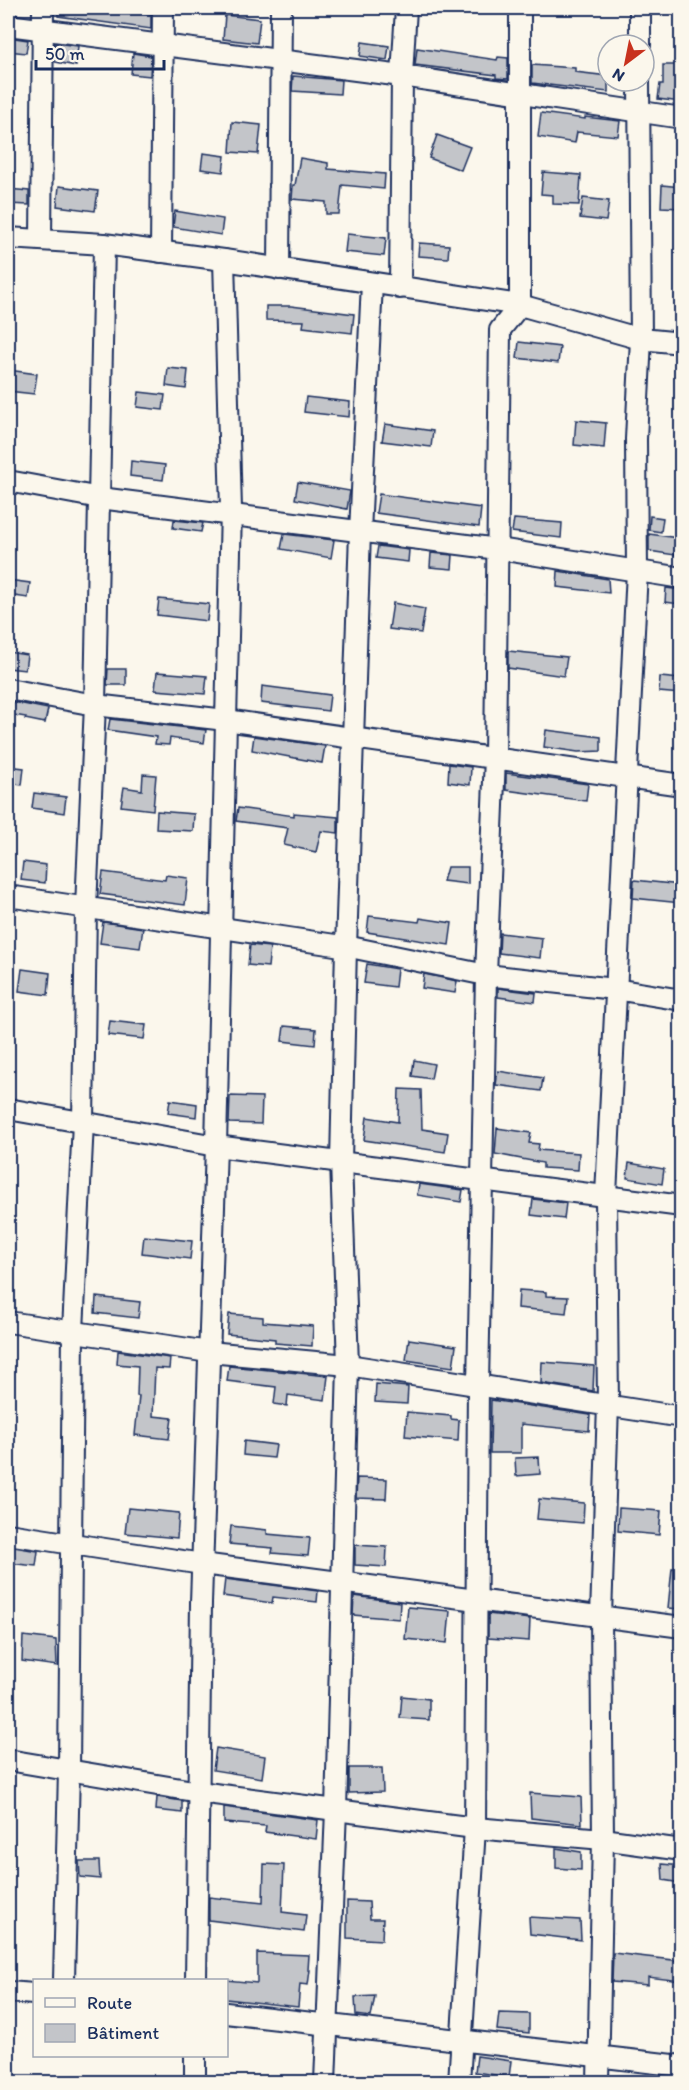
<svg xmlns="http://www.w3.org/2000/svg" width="689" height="2090" viewBox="0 0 689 2090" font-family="Itim,sans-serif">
<rect width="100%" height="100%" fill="#fbf7ec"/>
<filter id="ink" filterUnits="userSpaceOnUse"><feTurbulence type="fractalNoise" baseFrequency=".0167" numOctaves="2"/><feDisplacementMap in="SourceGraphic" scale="12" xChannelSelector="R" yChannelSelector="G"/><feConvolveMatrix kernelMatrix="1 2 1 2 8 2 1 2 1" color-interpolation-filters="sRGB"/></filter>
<g filter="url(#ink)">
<g fill="#c3c5c9" stroke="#1b2f5e" stroke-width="1.5">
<polygon points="58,8 103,8 151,14 151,29 58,16"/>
<polygon points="225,15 260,19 257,43 223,39"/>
<polygon points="8,37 28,40 26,53 8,51"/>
<polygon points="362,42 389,46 387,60 360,56"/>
<polygon points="55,43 78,46 76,66 55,62"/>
<polygon points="417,48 497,60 498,57 508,58 508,79 496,78 496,75 415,65"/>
<polygon points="133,53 151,56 150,76 131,74"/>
<polygon points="532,65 575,68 575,72 608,76 608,92 532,83"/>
<polygon points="663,65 677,65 677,83 681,83 681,102 658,99 660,84 663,84"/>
<polygon points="293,76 341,80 340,94 292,91"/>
<polygon points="541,113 585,119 585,117 620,121 618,136 577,132 575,143 538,137"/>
<polygon points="232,122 261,125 258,154 230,152"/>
<polygon points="437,135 470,147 461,170 429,158"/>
<polygon points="203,153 225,156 223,172 201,169"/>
<polygon points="300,158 328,163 328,169 385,174 384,189 342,185 339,214 326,214 326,202 292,199 293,185 295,185"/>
<polygon points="543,172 581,175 579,205 553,204 553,195 541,194"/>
<polygon points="662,185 681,187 681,208 661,207"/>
<polygon points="59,186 98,191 95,211 57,206"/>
<polygon points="8,189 29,191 29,205 8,204"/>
<polygon points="583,198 609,201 606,221 580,218"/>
<polygon points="175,211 223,219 221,235 173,227"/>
<polygon points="347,234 386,238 384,256 345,252"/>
<polygon points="419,243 449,245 448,258 418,256"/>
<polygon points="266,306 291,306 354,314 352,333 303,327 304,321 266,320"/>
<polygon points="519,342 560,347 558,363 517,358"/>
<polygon points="168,368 188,370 186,389 166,386"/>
<polygon points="8,370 37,374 34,394 8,391"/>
<polygon points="139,392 165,395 163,410 137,407"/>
<polygon points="306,397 350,402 349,417 304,412"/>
<polygon points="576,420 606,423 604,448 574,445"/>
<polygon points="385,424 433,431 431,447 382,441"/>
<polygon points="131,461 165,465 163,480 130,476"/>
<polygon points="298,482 350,491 347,509 295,499"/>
<polygon points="379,494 481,508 479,527 376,513"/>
<polygon points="650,516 663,518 661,532 649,530"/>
<polygon points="514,519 562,523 561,538 512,532"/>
<polygon points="174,520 203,523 201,532 173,528"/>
<polygon points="284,534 334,540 331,558 281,549"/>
<polygon points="649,534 678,538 675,555 649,551"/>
<polygon points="378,546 409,550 408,562 376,558"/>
<polygon points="431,553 453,555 452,569 430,567"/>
<polygon points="558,571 608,579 609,593 557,587"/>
<polygon points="8,580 30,583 28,598 8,595"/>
<polygon points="666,588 681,590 681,604 665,602"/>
<polygon points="159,599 209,604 207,621 157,615"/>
<polygon points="393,603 425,609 421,633 389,629"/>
<polygon points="508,651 567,657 564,676 508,668"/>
<polygon points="8,652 27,655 25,670 8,668"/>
<polygon points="108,669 126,669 126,685 107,685"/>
<polygon points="157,672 207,676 205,694 155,690"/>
<polygon points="660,677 681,679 681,694 659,692"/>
<polygon points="262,686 330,695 328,711 261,703"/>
<polygon points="8,701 48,709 45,723 25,719 26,717 8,714"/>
<polygon points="110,719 206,730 204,743 170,738 169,745 155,744 156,737 108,730"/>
<polygon points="546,730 601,737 601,751 578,752 544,747"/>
<polygon points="254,736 325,746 322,763 252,750"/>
<polygon points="449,764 471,767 470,785 448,782"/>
<polygon points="8,766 24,768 22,785 8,783"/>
<polygon points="506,773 588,784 586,801 506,790"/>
<polygon points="143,774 156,775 153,810 121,806 124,787 142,790"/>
<polygon points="34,793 66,797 64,813 32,808"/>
<polygon points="238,808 294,816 294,813 338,817 338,833 321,831 316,852 284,845 288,828 236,821"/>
<polygon points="157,811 194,814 193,831 156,829"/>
<polygon points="23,862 46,865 45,883 21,880"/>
<polygon points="447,867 468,867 468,884 443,881"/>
<polygon points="103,872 165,880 166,875 188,878 185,905 100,894"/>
<polygon points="634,880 681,885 681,903 633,898"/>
<polygon points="369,916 419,922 420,918 452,923 449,945 367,932"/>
<polygon points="103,922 143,928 140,948 100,943"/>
<polygon points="500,933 542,938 540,958 499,953"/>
<polygon points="250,945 270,947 268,967 248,965"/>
<polygon points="367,964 397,969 395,987 364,983"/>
<polygon points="22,969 50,973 48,995 19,991"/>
<polygon points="424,974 457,981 455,993 422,988"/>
<polygon points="498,988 536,993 535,1002 498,997"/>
<polygon points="110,1021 146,1025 144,1039 108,1035"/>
<polygon points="284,1026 316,1029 315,1045 282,1041"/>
<polygon points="414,1060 434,1064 431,1079 412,1076"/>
<polygon points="498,1071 543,1078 541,1091 496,1085"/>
<polygon points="399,1089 421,1090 422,1129 448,1133 445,1152 364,1140 367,1117 398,1122"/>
<polygon points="230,1096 262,1097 261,1124 229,1123"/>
<polygon points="170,1100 197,1104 196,1117 168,1113"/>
<polygon points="497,1128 531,1133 529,1143 539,1144 538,1150 579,1153 578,1170 543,1168 543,1163 495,1154"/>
<polygon points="629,1163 664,1169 662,1184 627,1178"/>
<polygon points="419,1184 463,1190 461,1202 417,1195"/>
<polygon points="533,1199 566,1203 564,1219 531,1215"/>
<polygon points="144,1236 192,1241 190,1259 142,1253"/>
<polygon points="519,1290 546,1292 546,1296 568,1297 566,1313 518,1308"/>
<polygon points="96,1297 140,1302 138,1318 95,1313"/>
<polygon points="229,1314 263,1317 263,1322 313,1326 312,1346 275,1343 275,1339 227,1334"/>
<polygon points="409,1339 456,1346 453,1367 406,1360"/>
<polygon points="118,1351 170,1358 169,1369 155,1368 153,1416 172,1418 169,1439 135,1435 139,1396 137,1396 138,1366 117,1364"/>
<polygon points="542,1362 594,1366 593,1391 541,1383"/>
<polygon points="229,1366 328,1376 325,1400 288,1395 287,1406 274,1404 276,1387 227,1381"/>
<polygon points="376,1384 408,1387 407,1404 375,1402"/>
<polygon points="491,1400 590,1415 589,1431 521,1424 521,1453 490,1453"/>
<polygon points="407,1412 451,1416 451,1419 459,1420 458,1441 405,1436"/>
<polygon points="244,1441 276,1445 274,1458 243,1455"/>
<polygon points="539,1457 540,1474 516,1476 515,1458"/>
<polygon points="357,1478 387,1479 386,1499 356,1498"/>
<polygon points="539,1499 584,1503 583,1523 537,1519"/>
<polygon points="128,1508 179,1513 177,1538 125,1533"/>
<polygon points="619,1508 661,1511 659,1535 618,1531"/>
<polygon points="231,1526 267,1530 267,1534 310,1538 308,1556 272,1553 273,1548 229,1544"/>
<polygon points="355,1545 387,1547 386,1567 355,1565"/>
<polygon points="8,1546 38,1551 36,1566 8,1563"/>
<polygon points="672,1568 681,1568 681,1609 668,1608"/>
<polygon points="225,1579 318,1591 317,1602 273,1597 272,1603 223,1596"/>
<polygon points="354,1596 400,1602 399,1619 353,1615"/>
<polygon points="408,1607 450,1611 447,1643 405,1639"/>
<polygon points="488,1614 530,1619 529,1641 488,1638"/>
<polygon points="23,1636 56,1640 57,1666 22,1661"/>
<polygon points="402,1696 429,1699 429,1720 400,1718"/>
<polygon points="216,1748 265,1756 262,1778 213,1770"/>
<polygon points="349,1768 382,1768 383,1792 349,1793"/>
<polygon points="530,1793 581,1797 582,1824 531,1818"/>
<polygon points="157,1797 182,1801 182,1813 156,1810"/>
<polygon points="224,1807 318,1820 316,1839 265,1832 266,1826 224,1823"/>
<polygon points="556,1848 581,1852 581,1870 556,1868"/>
<polygon points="79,1861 99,1861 100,1879 80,1877"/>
<polygon points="264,1864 284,1865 282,1912 306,1915 304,1932 209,1920 209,1897 263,1903"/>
<polygon points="662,1864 681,1866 681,1883 663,1880"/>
<polygon points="347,1901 369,1902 370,1919 383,1919 382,1940 347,1938"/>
<polygon points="529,1917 580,1920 581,1940 530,1934"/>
<polygon points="257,1953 309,1955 308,1970 310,1970 308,1985 300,1984 298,2007 226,1999 226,1980 257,1983"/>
<polygon points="613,1953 681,1961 681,1981 648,1977 648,1985 612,1982"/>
<polygon points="375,1996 371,2017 356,2015 355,1997"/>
<polygon points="499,2013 529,2014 529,2033 497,2030"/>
<polygon points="477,2056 511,2061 509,2077 475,2072"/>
</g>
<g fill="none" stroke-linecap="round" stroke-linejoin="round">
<g stroke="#1b2f5e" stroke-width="24">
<g id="minor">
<polyline points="8,25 402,76 682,118"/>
<polyline points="640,45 640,8"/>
<polyline points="8,238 104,244 224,260 520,305 641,339 682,343"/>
<polyline points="41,240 43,8"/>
<polyline points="161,252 163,8"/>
<polyline points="279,269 281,8"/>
<polyline points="400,288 402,76 406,8"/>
<polyline points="8,481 100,498 498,549 682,578"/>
<polyline points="8,689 95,705 226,720 682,785"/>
<polyline points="8,896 355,948 486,975 615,989 682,1000"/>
<polyline points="8,1109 216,1146 682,1206"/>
<polyline points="8,1322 209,1352 348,1365 682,1417"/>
<polyline points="8,1534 202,1564 682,1627"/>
<polyline points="8,1760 199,1792 336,1810 475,1828 603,1839 682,1850"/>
<polyline points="64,1980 69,1770 73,1331 83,1122 86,907 95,705 104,244"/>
<polyline points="196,1980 201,1603 216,1146 231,509 224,260"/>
<polyline points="8,1992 34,1994"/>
<polyline points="226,2013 682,2066"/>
<polyline points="195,2082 195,2056"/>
<polyline points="325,2082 336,1810 348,1365 341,1161 346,947 360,532 372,283"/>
<polyline points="459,2082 475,1828 478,1385 486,975 495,757 500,330 520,305 520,8"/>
<polyline points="598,2082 603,1839 601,1616 608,1405 606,1195 637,571 636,439 641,339 639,81"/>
</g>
</g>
<use href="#minor" stroke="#fbf7ec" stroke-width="20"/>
</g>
</g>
<rect width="689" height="2090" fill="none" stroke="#fbf7ec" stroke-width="30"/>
<rect x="15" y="15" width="659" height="2060" fill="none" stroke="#1b2f5e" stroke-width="2" filter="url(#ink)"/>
<rect x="33" y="1979" width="195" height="78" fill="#fbf7ec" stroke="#a1a7b3" stroke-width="1.5"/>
<rect x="45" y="1998" width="30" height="9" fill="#fbf7ec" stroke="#a1a7b3" stroke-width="1.5"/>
<text x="87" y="2009" font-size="18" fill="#1b2f5e">Route</text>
<rect x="45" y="2024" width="30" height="18" fill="#c3c5c9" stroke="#a1a7b3" stroke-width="1.5"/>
<text x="87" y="2039" font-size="18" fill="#1b2f5e">Bâtiment</text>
<g transform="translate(626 63) rotate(212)"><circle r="28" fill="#fbf7ec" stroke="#a1a7b3" stroke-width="1.5"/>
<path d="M0-4.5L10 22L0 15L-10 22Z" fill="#c8321e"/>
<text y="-9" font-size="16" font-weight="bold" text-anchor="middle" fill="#1b2f5e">N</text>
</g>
<path d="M36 60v9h128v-9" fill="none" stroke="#1b2f5e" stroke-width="3"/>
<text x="45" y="60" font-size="18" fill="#1b2f5e" stroke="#fbf7ec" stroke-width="4.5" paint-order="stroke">50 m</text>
</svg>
